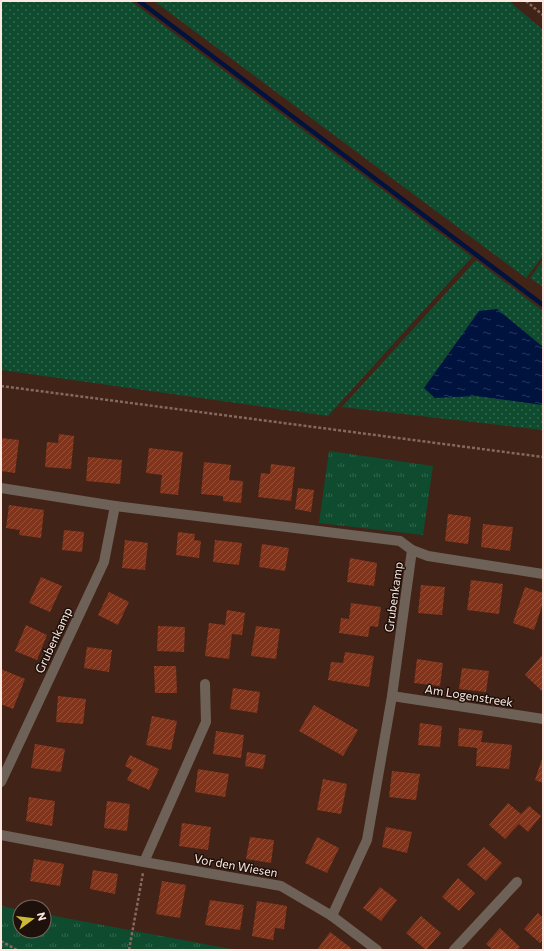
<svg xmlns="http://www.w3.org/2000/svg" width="544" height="951" viewBox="0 0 544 951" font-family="Commissioner,sans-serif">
<defs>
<pattern id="grass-dots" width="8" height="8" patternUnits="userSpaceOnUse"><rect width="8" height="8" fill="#0f4c2f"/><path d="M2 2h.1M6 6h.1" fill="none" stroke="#33664d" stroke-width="1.8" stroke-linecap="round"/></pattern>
<pattern id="park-tufts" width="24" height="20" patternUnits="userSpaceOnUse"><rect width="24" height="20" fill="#0f4c2f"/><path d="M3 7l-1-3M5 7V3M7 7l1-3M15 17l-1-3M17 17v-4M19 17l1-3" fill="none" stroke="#33664d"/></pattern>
<pattern id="water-ripples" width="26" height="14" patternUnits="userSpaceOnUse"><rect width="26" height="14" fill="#00133f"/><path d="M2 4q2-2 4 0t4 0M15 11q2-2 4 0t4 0" fill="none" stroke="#26355a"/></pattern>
<pattern id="building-hatch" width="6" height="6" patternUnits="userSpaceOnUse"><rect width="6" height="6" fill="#80341c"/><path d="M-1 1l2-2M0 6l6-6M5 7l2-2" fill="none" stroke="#93513d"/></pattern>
</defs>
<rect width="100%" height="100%" fill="#412317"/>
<g fill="url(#grass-dots)">
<polygon points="1,1 131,1 472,257 328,416 1,370"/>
<polygon points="154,1 509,1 543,30 543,256 526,278"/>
<polygon points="476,260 543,311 543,430 342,407"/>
<polygon points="543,260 543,287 530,278"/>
</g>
<g fill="url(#park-tufts)">
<polygon points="329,451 433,466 423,535 319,523"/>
<polygon points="1,906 20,910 20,931 44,931 44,914 236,950 1,950"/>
</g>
<polygon fill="url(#water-ripples)" points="497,309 543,347 543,405 476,396 435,398 424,388 479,311"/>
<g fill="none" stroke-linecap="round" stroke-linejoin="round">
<polyline stroke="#00133f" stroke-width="4.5" points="139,1 543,305"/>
</g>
<g fill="url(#building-hatch)">
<polygon points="59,434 74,436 71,469 45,467 47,442 58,443"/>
<polygon points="1,438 19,440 15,473 1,471"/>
<polygon points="149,448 183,452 178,495 160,493 162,475 146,473"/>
<polygon points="88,457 122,460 120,484 86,481"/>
<polygon points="204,462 231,465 229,480 243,481 241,503 223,501 223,496 201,494"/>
<polygon points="271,464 295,467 291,501 258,497 261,473 270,474"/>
<polygon points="298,488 314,490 311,512 295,509"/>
<polygon points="9,505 44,510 41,538 19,535 20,530 6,528"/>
<polygon points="448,514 471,517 468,544 445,541"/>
<polygon points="483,524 513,527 510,551 481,547"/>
<polygon points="64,530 84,532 82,552 62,550"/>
<polygon points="178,532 195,534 194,540 201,541 199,558 176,555"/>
<polygon points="125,540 148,543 145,570 122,568"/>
<polygon points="215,540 242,543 239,565 213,562"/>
<polygon points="262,544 289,548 285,571 259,567"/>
<polygon points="350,558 377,563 374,586 347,582"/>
<polygon points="41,577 62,586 50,612 29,603"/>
<polygon points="471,580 503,584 499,614 467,610"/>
<polygon points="421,585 445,587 442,615 418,613"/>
<polygon points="525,587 543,593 543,603 534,630 513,623"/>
<polygon points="109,592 129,602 118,625 98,615"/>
<polygon points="351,603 381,607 378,627 370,626 368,637 339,633 341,618 349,619"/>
<polygon points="227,610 245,613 242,635 232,634 229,659 205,656 209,623 225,625"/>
<polygon points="26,625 47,635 37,660 15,651"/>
<polygon points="158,626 185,627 184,652 157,651"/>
<polygon points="256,626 280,629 276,659 251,656"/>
<polygon points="87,647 112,650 109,672 84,668"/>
<polygon points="345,652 374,656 369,687 328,680 331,662 343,663"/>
<polygon points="543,654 543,692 525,675"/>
<polygon points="417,659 443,663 440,686 414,683"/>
<polygon points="154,666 176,666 177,693 155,693"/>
<polygon points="462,668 489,671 486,692 459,689"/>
<polygon points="1,669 25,679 13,709 1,704"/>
<polygon points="233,688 260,692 257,713 230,709"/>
<polygon points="58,696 86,699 83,724 56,722"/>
<polygon points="314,705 358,730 343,756 299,731"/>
<polygon points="152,716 177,721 171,750 146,745"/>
<polygon points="420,723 442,726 440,747 418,745"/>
<polygon points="459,728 483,731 481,742 512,745 509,769 476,766 477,748 458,746"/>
<polygon points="216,731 244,735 241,758 213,754"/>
<polygon points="35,744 65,749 61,772 31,768"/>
<polygon points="247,752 266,755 263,769 245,766"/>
<polygon points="130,755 159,769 149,790 127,780 132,770 125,766"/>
<polygon points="543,756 543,783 535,780"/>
<polygon points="198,769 229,774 225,797 195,792"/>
<polygon points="392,771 420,774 416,800 389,797"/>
<polygon points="323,779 347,784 341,814 317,810"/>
<polygon points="29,797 55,801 52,826 26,821"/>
<polygon points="107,801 130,804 127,831 104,828"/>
<polygon points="508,803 521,814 529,806 541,816 528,832 519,824 505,839 489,825"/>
<polygon points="182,823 211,827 208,850 179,846"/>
<polygon points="386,827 412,832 407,853 382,847"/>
<polygon points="250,837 274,840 271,863 246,859"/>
<polygon points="317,837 339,848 327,873 305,863"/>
<polygon points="484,847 502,863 486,881 467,865"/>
<polygon points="34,859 64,864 60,886 30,881"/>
<polygon points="93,870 118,874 115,894 90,889"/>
<polygon points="458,878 475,893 459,911 442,897"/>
<polygon points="162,881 186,885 180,918 156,914"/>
<polygon points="380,887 397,900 381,921 363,908"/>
<polygon points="210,900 244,905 240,930 205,925"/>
<polygon points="257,901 287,906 284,929 275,928 273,940 252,936"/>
<polygon points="538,913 543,918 543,939 540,943 524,929"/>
<polygon points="421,916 441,933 426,950 406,933"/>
<polygon points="500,928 520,947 517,950 493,950 486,944"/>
<polygon points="330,932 351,948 350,950 317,950"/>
</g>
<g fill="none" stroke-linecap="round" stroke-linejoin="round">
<g stroke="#83695e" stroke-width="2.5" stroke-dasharray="3 2" stroke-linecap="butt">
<polyline points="526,1 543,15"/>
<polyline points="1,386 543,457"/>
<polyline points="1,941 17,950"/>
<polyline points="129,950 143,873"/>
</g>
<g stroke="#6e6157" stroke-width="10">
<polyline points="1,488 115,506 400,541 412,550 392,696 367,840 332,916"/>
<polyline points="412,550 428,556 543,574"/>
<polyline points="392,696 543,719"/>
<polyline points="1,782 104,562 115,506"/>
<polyline points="1,835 144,862 281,886 332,916 377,950"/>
<polyline points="144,862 206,722 205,684"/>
<polyline points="454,950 517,882"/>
</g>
</g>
<g text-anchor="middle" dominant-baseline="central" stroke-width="3" stroke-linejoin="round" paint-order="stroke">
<g font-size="12" fill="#fce8e0" stroke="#1e110b">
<text transform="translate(393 597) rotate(-82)">Grubenkamp</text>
<text transform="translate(53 640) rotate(-65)">Grubenkamp</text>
<text transform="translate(469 695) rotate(9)">Am Logenstreek</text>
<text transform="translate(236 865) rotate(10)">Vor den Wiesen</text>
</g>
</g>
<rect width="544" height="951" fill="none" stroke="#fce8e0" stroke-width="4"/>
<g transform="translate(32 919) rotate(75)"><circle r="19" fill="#1e110b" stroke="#776760"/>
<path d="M0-3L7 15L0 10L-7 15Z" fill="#cbb939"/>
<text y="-6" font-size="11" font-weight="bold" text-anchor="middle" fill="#fce8e0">N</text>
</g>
</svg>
